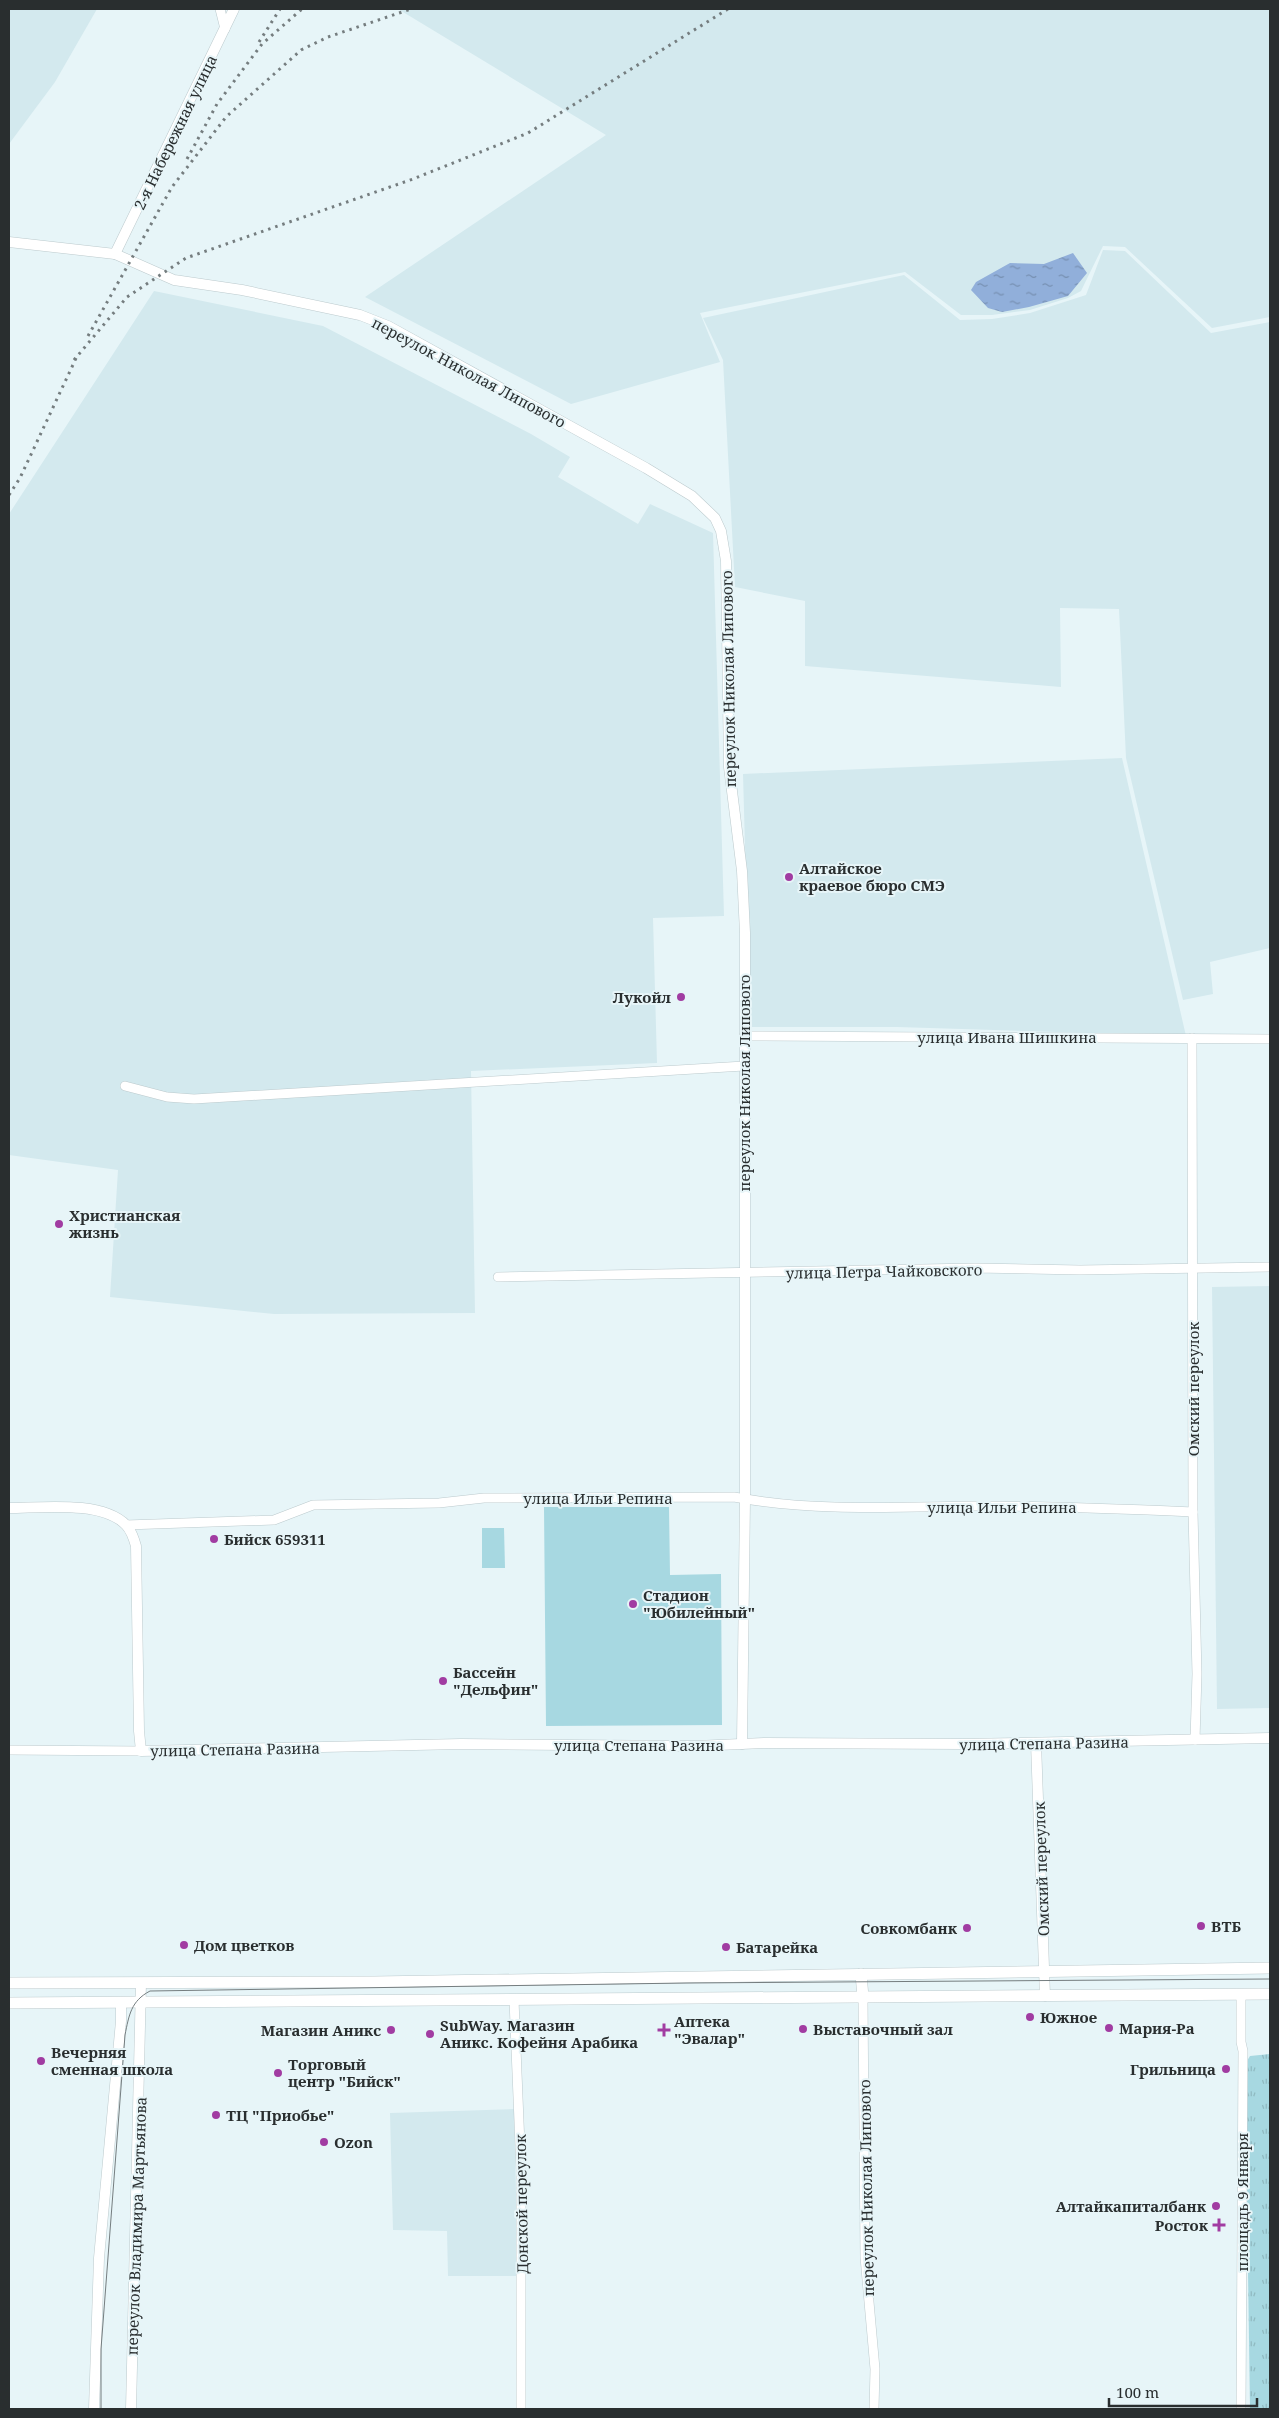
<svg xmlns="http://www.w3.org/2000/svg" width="1279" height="2418" viewBox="0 0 1279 2418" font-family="'Noto Serif',serif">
<defs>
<pattern id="grass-tufts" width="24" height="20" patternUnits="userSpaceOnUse" patternTransform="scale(1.25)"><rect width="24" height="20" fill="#a7d8e1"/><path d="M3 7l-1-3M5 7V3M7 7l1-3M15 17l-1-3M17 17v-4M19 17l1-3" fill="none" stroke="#90bac1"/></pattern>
<pattern id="water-ripples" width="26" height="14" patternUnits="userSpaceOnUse" patternTransform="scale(1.25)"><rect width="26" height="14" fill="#91afda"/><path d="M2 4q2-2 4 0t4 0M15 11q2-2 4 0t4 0" fill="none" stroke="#768fb1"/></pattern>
</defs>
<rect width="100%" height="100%" fill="#e7f5f8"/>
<g fill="#d3e9ee">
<polygon points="9,9 97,9 55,82 9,144"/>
<polygon points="398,9 1270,9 1270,317 1212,328 1125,247 1103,246 1081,291 1068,298 1030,310 992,315 961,315 905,272 700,313 720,362 571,404 365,297 606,135"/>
<polygon points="1103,250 1125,251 1211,333 1270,322 1270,948 1210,962 1213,994 1183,1000 1126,758 1119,609 1060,608 1061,687 805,666 805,601 735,587 723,360 703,318 904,275 960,320 992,319 1030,313 1086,295"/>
<polygon points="154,291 323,326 531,434 570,457 558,477 638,524 650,504 713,533 724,916 653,918 657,1063 471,1071 475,1313 274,1314 110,1297 118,1170 9,1155 9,514"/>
<polygon points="1122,758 1186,1036 897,1027 750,1027 743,774"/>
<polygon points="1270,1286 1270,1708 1217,1709 1212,1287"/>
<polygon points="514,2109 518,2276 448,2276 447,2231 393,2230 390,2113"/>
</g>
<polygon fill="url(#grass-tufts)" points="1270,2054 1270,2409 1250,2409 1245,2064 1250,2056"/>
<g fill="#a7d8e1">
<polygon points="544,1507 669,1507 670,1575 721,1574 722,1725 546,1726"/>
<polygon points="482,1528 504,1528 505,1568 482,1568"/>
</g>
<polygon fill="url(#water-ripples)" points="1073,253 1087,273 1068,296 1029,307 1002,312 988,308 971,290 976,282 1010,263 1044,264"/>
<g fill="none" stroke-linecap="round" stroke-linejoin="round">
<g stroke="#bccacd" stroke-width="10">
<g id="minor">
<polyline points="220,9 225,29"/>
<polyline points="744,1036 1270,1039"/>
<polyline points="1192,1038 1193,1512 1197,1674 1195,1740"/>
<polyline points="125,1086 167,1097 194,1099 744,1066"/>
<polyline points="498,1277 975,1268 1080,1270 1270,1267"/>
<path d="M126,1525l148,-5 39,-15 126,-2 45,-5 250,-1c80,15 162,10 243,9 72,0 144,3 216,6"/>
<polyline points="9,1750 141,1751"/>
<polyline points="863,1997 865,2257 875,2369 874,2409"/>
<polyline points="514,2000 521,2170 521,2409"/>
<polyline points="1241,2409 1243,2051 1241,2042 1241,1995"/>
</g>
</g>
<g stroke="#bccacd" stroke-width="11">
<g id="tertiary">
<polyline points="9,242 115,254 174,280 242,290 360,315 388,326 646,468 692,496 715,518 721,531 726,561 729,767 742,871 745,933 745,1499 742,1744"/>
<polyline points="115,254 234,9"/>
<path d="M9,1508c31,0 93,-8 117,17 5,5 8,14 10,21l3,185 2,20 320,-7 234,2 69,-3 199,1 307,-6"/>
<polyline points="1036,1743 1045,1996"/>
<polyline points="94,2409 99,2258 121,2021 121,2003"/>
<polyline points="131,2409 141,1983"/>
</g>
</g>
<g stroke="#bccacd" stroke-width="12">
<g id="secondary">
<polyline points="861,1974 863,1997"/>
<polyline points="9,1983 374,1982 1270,1968"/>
<polyline points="9,2003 1270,1994"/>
</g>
</g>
<use href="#minor" stroke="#fff" stroke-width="9"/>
<use href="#tertiary" stroke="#fff" stroke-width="10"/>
<use href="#secondary" stroke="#fff" stroke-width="11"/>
<path stroke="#757d7f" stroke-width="1" d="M101,2409v-60l24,-314c4,-20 6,-34 25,-44l536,-8 584,-4"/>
<g stroke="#757d7f" stroke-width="3" stroke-dasharray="2.5 5" stroke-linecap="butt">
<polyline points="259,42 280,9"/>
<polyline points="187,159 217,104 262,44 302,9"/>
<polyline points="88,336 172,187 226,117 301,50 328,37 411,9"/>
<polyline points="74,360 127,297 186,258 413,179 528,133 728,9"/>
<polyline points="9,495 20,478 78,354"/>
</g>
</g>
<g fill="#a13ca2" stroke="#e7f5f8" stroke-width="2">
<circle cx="789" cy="877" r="5"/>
<circle cx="681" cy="997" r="5"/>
<circle cx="59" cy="1224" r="5"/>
<circle cx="214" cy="1539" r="5"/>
<circle cx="633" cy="1604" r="5"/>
<circle cx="443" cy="1681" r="5"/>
<circle cx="1201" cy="1926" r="5"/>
<circle cx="967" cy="1928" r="5"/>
<circle cx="184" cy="1945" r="5"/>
<circle cx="726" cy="1947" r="5"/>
<circle cx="1030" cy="2017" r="5"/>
<circle cx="1109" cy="2028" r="5"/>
<circle cx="803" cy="2029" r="5"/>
<circle cx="391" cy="2030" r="5"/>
<path d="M661.5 2022.5h5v5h5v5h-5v5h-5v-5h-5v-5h5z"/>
<circle cx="430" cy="2034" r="5"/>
<circle cx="41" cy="2061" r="5"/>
<circle cx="1226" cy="2069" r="5"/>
<circle cx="278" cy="2073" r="5"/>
<circle cx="216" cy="2115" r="5"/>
<circle cx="324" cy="2142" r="5"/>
<circle cx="1216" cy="2206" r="5"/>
<path d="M1216.5 2217.5h5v5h5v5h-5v5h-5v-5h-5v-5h5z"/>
</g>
<g text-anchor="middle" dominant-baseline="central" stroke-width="4" stroke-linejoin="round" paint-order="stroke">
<g font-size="15" fill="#292e2f" stroke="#e7f5f8">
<text transform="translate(175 132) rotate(-64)">2-я Набережная улица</text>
<text transform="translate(469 372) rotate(28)">переулок Николая Липового</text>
<text transform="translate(728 679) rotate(-91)">переулок Николая Липового</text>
<text x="1007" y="1037">улица Ивана Шишкина</text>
<text transform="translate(744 1083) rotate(-90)">переулок Николая Липового</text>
<text transform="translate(884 1271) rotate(-1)">улица Петра Чайковского</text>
<text transform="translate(1193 1389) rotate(-90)">Омский переулок</text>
<text x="598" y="1498">улица Ильи Репина</text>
<text x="1002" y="1507">улица Ильи Репина</text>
<text transform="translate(1044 1743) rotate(-1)">улица Степана Разина</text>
<text x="639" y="1745">улица Степана Разина</text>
<text transform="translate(235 1749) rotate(-1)">улица Степана Разина</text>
<text transform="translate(1041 1869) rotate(-92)">Омский переулок</text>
<text transform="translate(866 2188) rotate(-91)">переулок Николая Липового</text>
<text transform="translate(1242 2202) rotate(-90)">площадь 9 Января</text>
<text transform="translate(521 2204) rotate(-91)">Донской переулок</text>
<text transform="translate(136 2226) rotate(-88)">переулок Владимира Мартьянова</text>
</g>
<g font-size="15" font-weight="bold" fill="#292e2f" stroke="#e7f5f8" text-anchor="start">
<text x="799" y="868">Алтайское<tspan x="799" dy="17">краевое бюро СМЭ</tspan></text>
<text x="671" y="997" text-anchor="end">Лукойл</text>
<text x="69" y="1215">Христианская<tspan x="69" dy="17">жизнь</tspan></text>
<text x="224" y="1539">Бийск 659311</text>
<text x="643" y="1595">Стадион<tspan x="643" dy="17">"Юбилейный"</tspan></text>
<text x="453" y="1672">Бассейн<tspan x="453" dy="17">"Дельфин"</tspan></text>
<text x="1211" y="1926">ВТБ</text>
<text x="957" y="1928" text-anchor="end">Совкомбанк</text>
<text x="194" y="1945">Дом цветков</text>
<text x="736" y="1947">Батарейка</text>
<text x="1040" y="2017">Южное</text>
<text x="674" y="2021">Аптека<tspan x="674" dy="17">"Эвалар"</tspan></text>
<text x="440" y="2025">SubWay. Магазин<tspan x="440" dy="17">Аникс. Кофейня Арабика</tspan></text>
<text x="1119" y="2028">Мария-Ра</text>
<text x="813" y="2029">Выставочный зал</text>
<text x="381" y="2030" text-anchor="end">Магазин Аникс</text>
<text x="51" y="2052">Вечерняя<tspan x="51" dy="17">сменная школа</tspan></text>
<text x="288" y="2064">Торговый<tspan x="288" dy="17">центр "Бийск"</tspan></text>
<text x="1216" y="2069" text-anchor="end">Грильница</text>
<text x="226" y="2115">ТЦ "Приобье"</text>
<text x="334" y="2142">Ozon</text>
<text x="1206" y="2206" text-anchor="end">Алтайкапиталбанк</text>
<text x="1208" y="2225" text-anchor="end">Росток</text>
</g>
</g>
<rect width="1279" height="2418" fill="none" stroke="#292e2f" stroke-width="20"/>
<path d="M1109 2398v8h148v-8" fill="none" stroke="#292e2f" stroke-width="2.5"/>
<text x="1116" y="2398" font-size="15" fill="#292e2f" stroke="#e7f5f8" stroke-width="4" paint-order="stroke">100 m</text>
</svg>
